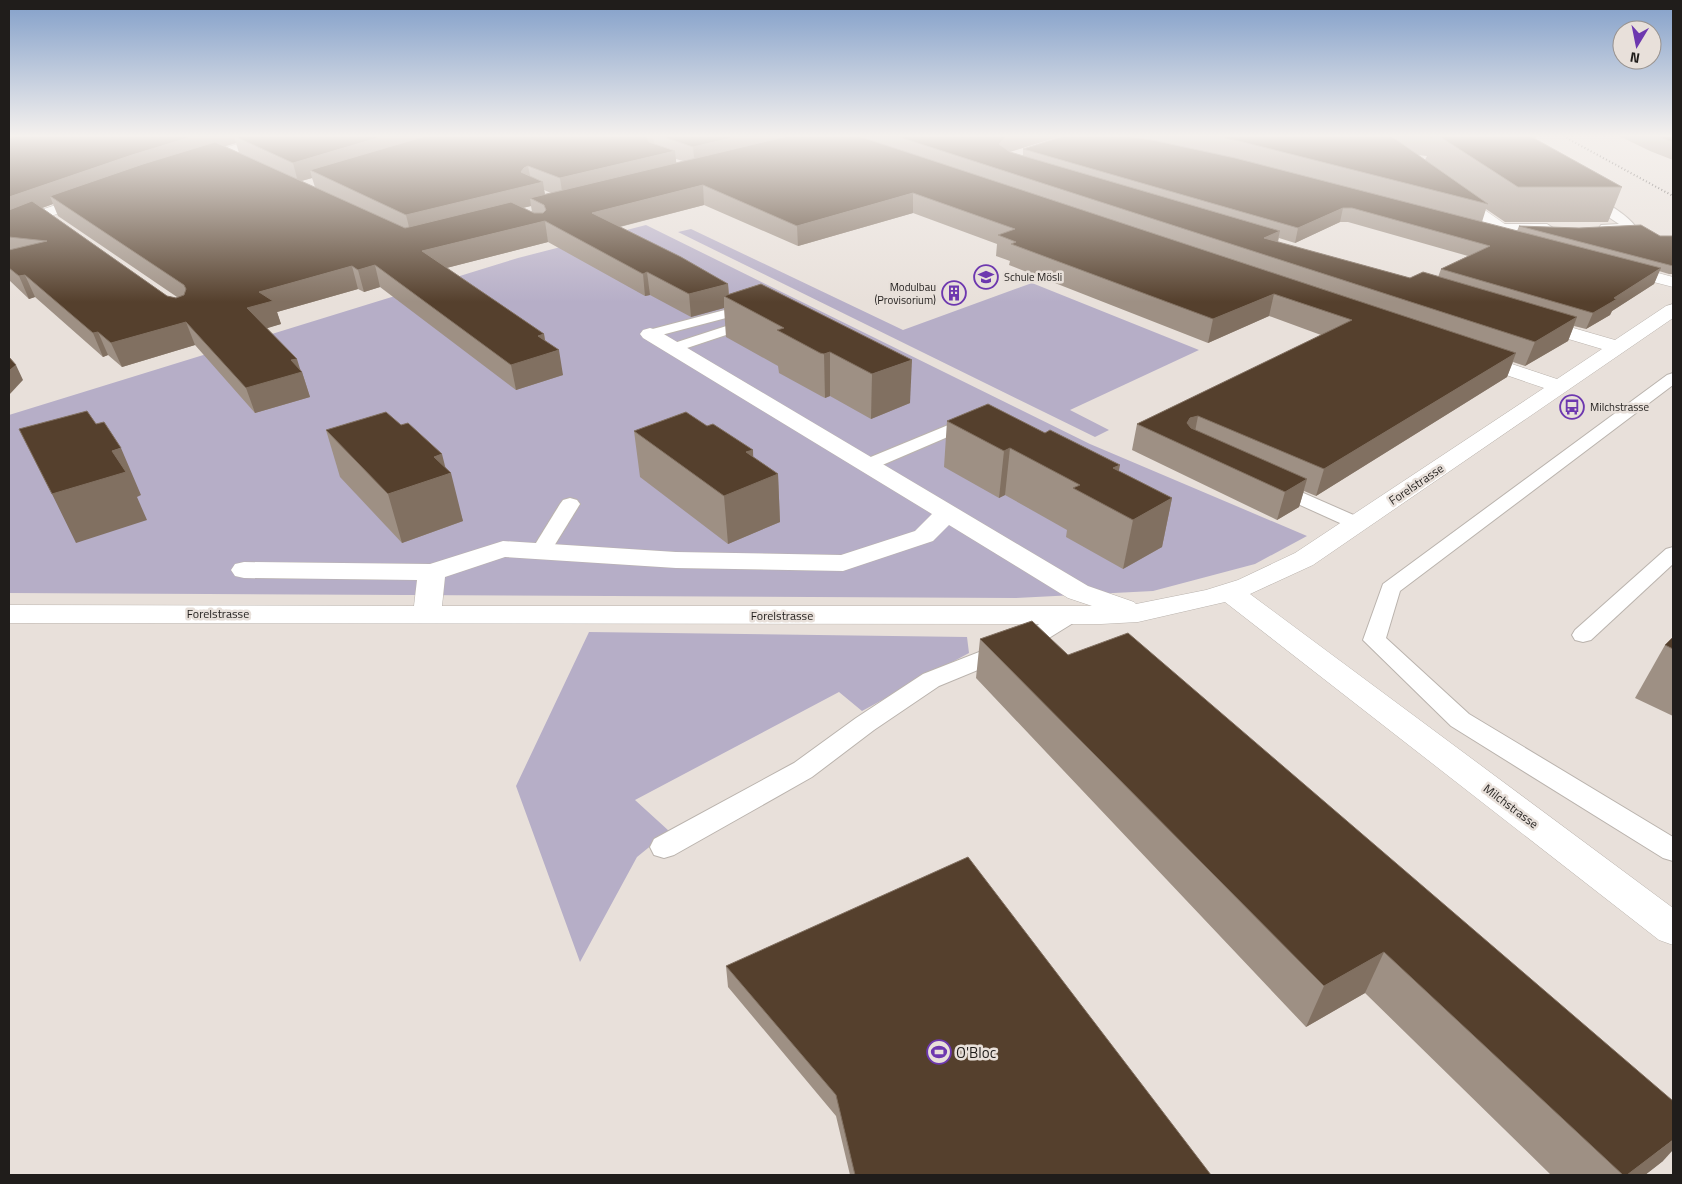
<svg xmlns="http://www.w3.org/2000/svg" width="1682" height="1184" viewBox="0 0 1682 1184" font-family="'Titillium Web',sans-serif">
<rect width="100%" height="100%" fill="#e8e0da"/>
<g fill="#b6aec7">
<polygon points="646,225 1090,444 1307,536 1255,564 1153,591 1016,598 9,593 9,415 518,258"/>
<polygon points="691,229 903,330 1032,283 1199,350 1070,410 1109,430 1095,437 678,232"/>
<polygon points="589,632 967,637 969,653 862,711 839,692 635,800 669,831 637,857 580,962 516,786"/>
</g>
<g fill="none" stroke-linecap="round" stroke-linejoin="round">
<g stroke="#bab3ad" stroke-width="2">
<g id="service">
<path d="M1587,195c15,3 40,20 49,32l-2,3 -33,1 -2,-3 2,-3 18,-1 -36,-24 -2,-2 2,-2z"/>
<polygon points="1500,224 1547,224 1553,228 1547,232 1496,231 1494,228 1496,225"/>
<polygon points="740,306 745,307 747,310 745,313 650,338 645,337 643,334 645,331"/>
<polygon points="754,317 759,318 761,321 759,324 678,351 668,351 665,348 668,345"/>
<polygon points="1673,373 1673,385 1400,591 1386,638 1469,714 1673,837 1673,861 1663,858 1451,726 1363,640 1383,584 1667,375"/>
<polygon points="958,421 964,422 967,426 964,430 873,469 867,470 861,469 858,465 861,461"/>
<polygon points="1276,481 1365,520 1368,524 1365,528 1358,530 1351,528 1269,491 1267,487 1269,483"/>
<polygon points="570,498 577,500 580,504 551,551 548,555 541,557 534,555 531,551 560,504 563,500"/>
<polygon points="1673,547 1673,564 1591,640 1583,642 1575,640 1572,635 1575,630 1666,549"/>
<polygon points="1070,608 1078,610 1081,615 1078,620 1036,646 939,686 874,730 812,777 674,855 664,858 654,855 650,847 654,839 794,763 856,718 923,674 1020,636 1062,610"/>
</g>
</g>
<g stroke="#bab3ad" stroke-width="1">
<g id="minor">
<polygon points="1454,191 1459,192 1522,236 1524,239 1522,242 1510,242 1449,198 1447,195 1449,192"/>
<polygon points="1621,263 1673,277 1673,287 1615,272 1612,268 1615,264"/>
<path d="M1673,304v14l-360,247 -63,29 423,314v37l-14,-5 -434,-338 -87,20 -37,2 -1092,-1v-18l405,1 3,-26 -173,-2 -9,-2 -4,-6 4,-6 9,-2 186,2 73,-23 173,11 165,3 74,-24 17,-17 -289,-176 -3,-4 3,-4 7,-2 7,2 431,256 46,16 2,2 70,-14 32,-10 57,-27 249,-165 -76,-26 -3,-4 3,-4 7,-2 7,2 75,25 45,-30 -74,-22 -2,-4 2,-4 7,-2 80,23 51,-34zM949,525l119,73 24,8h-650l3,-29 60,-20 171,11 167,3 90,-30z"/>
</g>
</g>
<g stroke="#bab3ad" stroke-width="1">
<g id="tertiary">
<polygon points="263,136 283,136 282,139 203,164 198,165 191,161 193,158"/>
<polygon points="91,193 96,194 98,197 96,200 9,231 9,221"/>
</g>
</g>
<use href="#service" fill="#fff" fill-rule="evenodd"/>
<use href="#minor" fill="#fff" fill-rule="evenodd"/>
<use href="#tertiary" fill="#fff" fill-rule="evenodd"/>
<polyline stroke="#474340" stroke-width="2" stroke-dasharray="1 2.5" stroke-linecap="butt" points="1563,136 1673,196"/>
</g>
<g fill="#9e9084" fill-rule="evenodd">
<path d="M9,136h1052l-51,16 13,4v-7l41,-13h472l-1,3 87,48 -14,35h-103l-19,-13 -4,13 35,9 2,-5 141,10h13v38h-4l-10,-3 -5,13 -42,27 -2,4 -24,14 -12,-3 -6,15 -43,25 -12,-4 -6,15 -191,119 -12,-5 -5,16 -22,13 -145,-70 5,-26 184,-89 -52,-19 -61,27 -199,-78 1,-4 -14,-5 1,-12 -84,-31 -115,33 -94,-41 -84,22 108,57 1,10 32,-10 149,119 -39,16 -41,-23 -5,2 -4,-2 -42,-23 -1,-7 -52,-29 -2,-29 -33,9 -41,-22 -5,1 -97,-54 -102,26 98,66 1,6 18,35 -47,15 -136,-103 -16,5 -6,-3 -81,23 4,12 -15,4 36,44 8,25 -55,16 -60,-68 -73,22 -14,-12 -5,2 -68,-60 -6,2 -20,-19zM236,143l3,10 -15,-7zM1418,155l9,1 -2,4zM676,159l7,2 -7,2zM312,178l3,9 -14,-6zM544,190l7,3 -6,1zM53,204l5,12 119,81 -1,1 -9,-2 -125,-88zM531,206l1,6 -10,-4zM1340,222h8l120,34 -27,13 -3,8 -28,1 -132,-36 1,-4 16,5z"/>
<polygon points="1619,136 1673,136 1673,160 1650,151"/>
<polygon points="947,421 1119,471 1172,498 1162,547 1123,569 1066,537 1067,530 1005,495 999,498 944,467"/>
<polygon points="707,426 753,450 753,457 778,474 780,522 728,544 640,477 634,431"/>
<polygon points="326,430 445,467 463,521 402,543 340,477"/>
<polygon points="1673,637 1673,716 1635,698 1665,645"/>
<polygon points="980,639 1068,655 1663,1161 1645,1175 1551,1175 1365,993 1306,1027 976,678"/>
<polygon points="726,966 1211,1175 850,1175 836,1116 728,987"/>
</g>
<g fill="#817061">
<polygon points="194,136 257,136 234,136 236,143 138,173 50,196 53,204 9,220 9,197 132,155"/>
<polygon points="384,136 446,136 310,170 312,178 298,182 293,163"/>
<polygon points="648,136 653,136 655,151 648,155 647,137"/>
<polygon points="739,136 812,136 695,165 693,147"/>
<polygon points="1007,136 1061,136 1006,153 999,144"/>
<polygon points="675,151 677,170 563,198 560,178"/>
<polygon points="528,166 532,185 543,182 546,202 530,198 531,206 411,235 406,215 521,172 524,168"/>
<polygon points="703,185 704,205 595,233 592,213"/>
<polygon points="913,193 913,213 798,246 797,226"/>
<polygon points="1343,208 1340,222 1295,243 1298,228"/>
<polygon points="545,221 548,242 427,273 422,251"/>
<polygon points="1280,231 1275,252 1264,238"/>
<polygon points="375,265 380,287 364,292 358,270"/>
<polygon points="352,266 358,289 277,312 281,324 255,332 247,308 259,292"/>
<polygon points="1661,268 1654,284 1612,311 1610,315 1586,329 1593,313 1614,298"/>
<polygon points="647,272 650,295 645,296 643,274"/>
<polygon points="25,275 35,297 29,299 19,276"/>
<polygon points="728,284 729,299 724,296 724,308 691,317 689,294"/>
<polygon points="1274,294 1269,316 1208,343 1213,319"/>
<polygon points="1577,317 1568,341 1525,366 1535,342"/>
<polygon points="186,322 195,345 122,367 111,343"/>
<polygon points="98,332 108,355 103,357 93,333"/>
<polygon points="544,334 547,354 559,350 563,375 516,390 511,365 538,336"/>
<polygon points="830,352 830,396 825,398 824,354"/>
<polygon points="1516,353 1507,377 1316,496 1324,469"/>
<polygon points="297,359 301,372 302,372 310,397 255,413 246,388 291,360"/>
<polygon points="912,360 910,403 871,419 872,374"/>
<polygon points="16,365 23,380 9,395 9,371"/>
<polygon points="1198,416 1193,442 1187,423 1190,418"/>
<polygon points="121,448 141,495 137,497 147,520 76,543 52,494 112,451"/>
<polygon points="1010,448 1005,495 999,498 1004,451"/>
<polygon points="753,450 754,483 778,474 780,522 728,544 724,496 746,452"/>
<polygon points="442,454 447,474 451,473 463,521 402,543 388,494 434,457"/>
<polygon points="1120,465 1112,509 1113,468"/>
<polygon points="1307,479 1299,507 1277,520 1285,492"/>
<polygon points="1172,498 1162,547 1123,569 1133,520"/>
<polygon points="1384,952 1365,993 1306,1027 1324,986"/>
<polygon points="1673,1140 1673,1150 1663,1161 1645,1175 1627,1175"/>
</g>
<g fill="#55402d" stroke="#817061">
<polygon points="13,136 194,136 132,155 9,197 9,139"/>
<polygon points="234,136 384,136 293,163"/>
<polygon points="426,136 648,136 647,137 649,142 675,151 560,178 528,166 524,168 521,172 543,182 406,215 310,170"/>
<polygon points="661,136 739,136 693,147"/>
<polygon points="788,136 858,136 1516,353 1324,469 1198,416 1190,418 1187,423 1191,428 1307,479 1285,492 1137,424 1352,320 1274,294 1213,319 1011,244 1016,242 998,235 1015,229 913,193 797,226 703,185 592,213 681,257 728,284 689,294 647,272 643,274 545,221 422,251 544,334 538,336 559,350 511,365 375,265 358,270 352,266 259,292 273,301 247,308 297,359 291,360 302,372 246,388 186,322 111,343 98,332 93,333 25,275 19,276 9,268 9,250 47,241 9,237 9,210 32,201 167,296 176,298 184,295 186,289 184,285 50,196 143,164 215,142 405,228 511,202 534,213 543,213 546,210 544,205 530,198"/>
<polygon points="896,136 1007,136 999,144 1010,152 1280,231 1264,238 1410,278 1423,272 1577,317 1535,342"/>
<polygon points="1064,136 1125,136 1152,140 1235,158 1661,268 1614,298 1617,299 1593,313 1441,269 1490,246 1352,208 1343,208 1298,228 1023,149"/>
<polygon points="1215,136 1391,136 1488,204 1239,141"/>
<polygon points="1415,136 1432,136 1432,138 1417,137"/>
<polygon points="1439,136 1530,136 1622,187 1518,187"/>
<polygon points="1657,136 1673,136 1673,142"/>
<polygon points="1641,225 1660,236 1673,236 1673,266 1519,226 1579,228"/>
<polygon points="761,284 912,360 872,374 830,352 824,354 820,353 777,330 784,328 724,296"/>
<polygon points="9,357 16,365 9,371"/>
<polygon points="988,404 1045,433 1050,430 1120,465 1113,468 1172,498 1133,520 1073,488 1080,485 1010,448 1004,451 947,421"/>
<polygon points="87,411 96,424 104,422 121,448 112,451 126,472 52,494 19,429"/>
<polygon points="386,412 401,425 408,423 442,454 434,457 451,473 388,494 326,430"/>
<polygon points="686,412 707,426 713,424 753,450 746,452 778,474 724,496 634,431"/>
<polygon points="1032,621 1068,655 1128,633 1673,1101 1673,1140 1627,1175 1623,1175 1384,952 1324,986 980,639"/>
<polygon points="1673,637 1673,649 1665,645"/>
<polygon points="968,857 1211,1175 855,1175 836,1095 726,966"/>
</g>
<linearGradient id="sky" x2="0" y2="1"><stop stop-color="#829fc9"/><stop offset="0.45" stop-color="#f5f1ee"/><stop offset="1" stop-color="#f5f1ee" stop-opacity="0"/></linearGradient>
<rect width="1682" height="302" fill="url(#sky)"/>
<defs>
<g id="school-ring" transform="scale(1.25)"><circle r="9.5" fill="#e8e0da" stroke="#6d38af" stroke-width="1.5"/><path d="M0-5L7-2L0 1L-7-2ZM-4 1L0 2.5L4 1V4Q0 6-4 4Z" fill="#6d38af"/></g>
<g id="building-ring" transform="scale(1.25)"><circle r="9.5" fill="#e8e0da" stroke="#6d38af" stroke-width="1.5"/><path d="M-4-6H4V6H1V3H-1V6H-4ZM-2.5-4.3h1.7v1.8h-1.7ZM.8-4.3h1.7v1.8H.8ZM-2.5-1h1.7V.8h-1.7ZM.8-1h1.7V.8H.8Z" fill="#6d38af"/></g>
<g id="bus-ring" transform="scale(1.25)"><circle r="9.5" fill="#e8e0da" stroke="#6d38af" stroke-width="1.5"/><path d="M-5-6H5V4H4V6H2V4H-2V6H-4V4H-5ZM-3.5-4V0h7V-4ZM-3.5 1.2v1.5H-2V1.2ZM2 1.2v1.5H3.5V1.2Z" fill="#6d38af"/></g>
<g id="stadium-ring" transform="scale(1.25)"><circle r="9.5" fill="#e8e0da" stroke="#6d38af" stroke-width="1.5"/><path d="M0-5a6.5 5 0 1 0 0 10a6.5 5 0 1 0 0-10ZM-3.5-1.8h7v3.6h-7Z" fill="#6d38af"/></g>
</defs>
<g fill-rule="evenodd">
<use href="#school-ring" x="986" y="277"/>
<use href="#building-ring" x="954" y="293"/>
<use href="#bus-ring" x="1572" y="407"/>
<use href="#stadium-ring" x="939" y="1052"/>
</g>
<g text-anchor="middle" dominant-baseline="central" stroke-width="5" stroke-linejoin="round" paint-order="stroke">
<g font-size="11" fill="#201d1b" stroke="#e8e0da" text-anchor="start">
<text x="1004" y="277">Schule Mösli</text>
<text x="936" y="287" text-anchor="end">Modulbau<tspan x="936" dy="13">(Provisorium)</tspan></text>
<text x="1590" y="407">Milchstrasse</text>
</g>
<g font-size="12" fill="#201d1b" stroke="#e8e0da">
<text transform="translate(1416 484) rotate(-34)">Forelstrasse</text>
<text x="218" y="613">Forelstrasse</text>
<text x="782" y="615">Forelstrasse</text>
<text transform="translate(1511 806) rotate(37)">Milchstrasse</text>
</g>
<g font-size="15" fill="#201d1b" stroke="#e8e0da" text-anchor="start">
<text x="956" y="1052">O'Bloc</text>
</g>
</g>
<rect width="1682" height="1184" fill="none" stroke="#201d1b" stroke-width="20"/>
<g transform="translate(1637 45) rotate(190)"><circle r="24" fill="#e8e0da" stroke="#98928e"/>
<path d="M0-4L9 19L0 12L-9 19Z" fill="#6d38af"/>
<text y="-8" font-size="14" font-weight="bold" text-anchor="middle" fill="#201d1b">N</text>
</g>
</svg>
